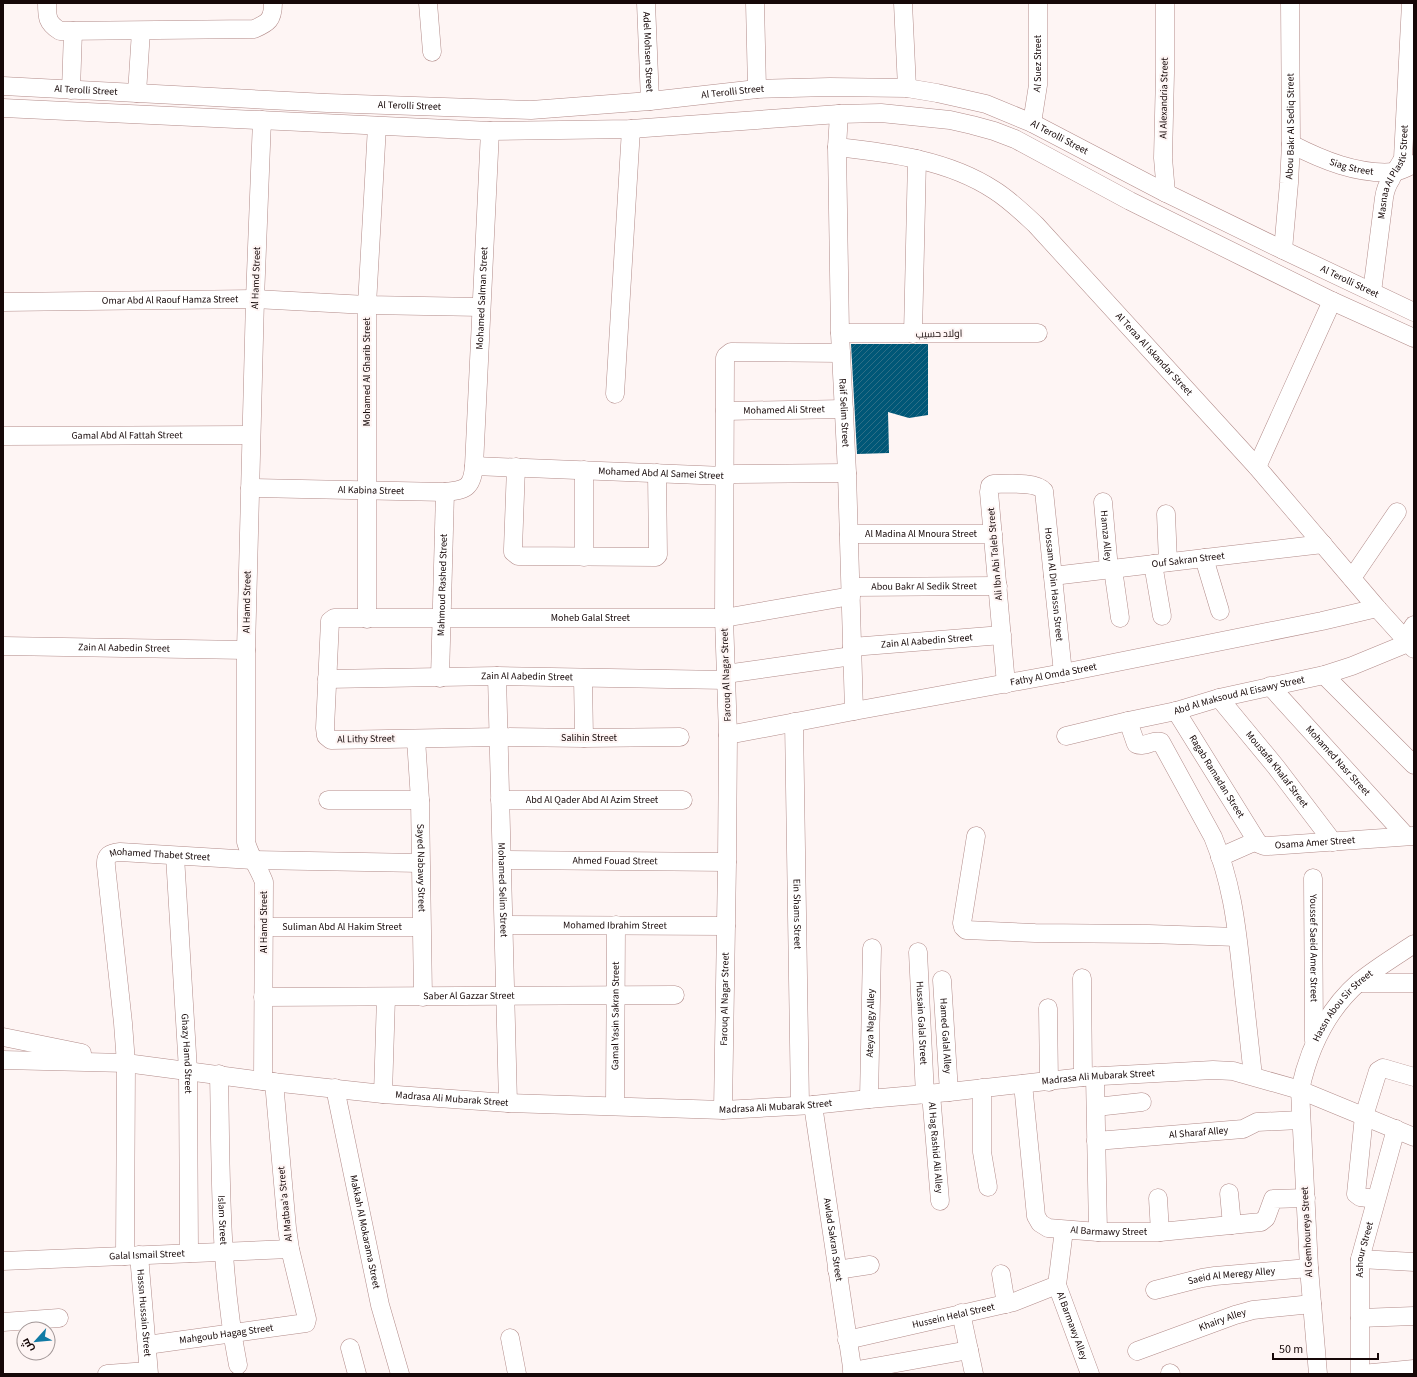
<svg xmlns="http://www.w3.org/2000/svg" width="1417" height="1377" viewBox="0 0 1417 1377" font-family="'Source Sans 3',Cairo,sans-serif">
<defs>
<pattern id="building-hatch" width="6" height="6" patternUnits="userSpaceOnUse"><rect width="6" height="6" fill="#005777"/><path d="M-1 1l2-2M0 6l6-6M5 7l2-2" fill="none" stroke="#2e6e86"/></pattern>
</defs>
<rect width="100%" height="100%" fill="#fef5f4"/>
<polygon fill="url(#building-hatch)" points="851,344 928,344 928,415 909,418 888,412 889,453 857,454"/>
<g fill="none" stroke-linecap="round" stroke-linejoin="round">
<g stroke="#b28b89" stroke-width="19">
<g id="minor">
<path d="M47,3c0,14 0,20 13,28l194,-2c14,-6 19,-9 19,-26"/>
<polyline points="428,3 432,52"/>
<path id="s1" d="M646,3l4,98"/>
<polyline points="755,3 757,89"/>
<polyline points="903,3 907,88"/>
<polyline points="1165,3 1165,73 1163,158 1166,193"/>
<path id="s2" d="M3,86l324,17 204,7 119,-9 107,-12 73,-2 77,1 30,5 49,11 46,19 134,70 117,57 131,62"/>
<polyline points="71,90 73,31"/>
<polyline points="137,93 141,31"/>
<polyline points="3,108 490,131 631,129 839,114 881,113 950,120 972,125 994,131 1015,139 1130,201 1332,301 1414,338"/>
<path id="s3" d="M839,114l-2,33 3,186 7,140 7,238"/>
<path d="M262,120l-7,179 -9,351v192c4,15 13,26 18,40l-1,199"/>
<path id="s4" d="M1032,123l6,-38v-82"/>
<path id="s5" d="M1291,144c31,16 67,31 103,28 7,-1 14,-5 20,-8"/>
<path id="s6" d="M837,147c54,6 111,13 157,43 16,10 29,23 42,35l221,242 120,141 37,41"/>
<path id="s7" d="M1283,250l6,-67 2,-39 -1,-141"/>
<path id="s8" d="M1372,292l12,-94c1,-7 3,-13 7,-19 3,-8 9,-13 12,-21l8,-155"/>
<path id="s9" d="M3,302l252,-3 112,6 114,2"/>
<polyline points="840,333 1038,333"/>
<polyline points="913,334 917,159"/>
<polyline points="615,394 631,129"/>
<path id="s10" d="M725,411l119,-2"/>
<path id="s11" d="M3,436l248,-1"/>
<path id="s12" d="M474,466l251,10 10,-2 112,-1"/>
<polyline points="516,467 513,549 513,552 518,556 656,557 658,555 657,473"/>
<polyline points="1257,467 1332,301"/>
<path id="s13" d="M250,488l195,4c21,-2 27,-4 29,-26l16,-335"/>
<path id="s14" d="M1103,502l6,67"/>
<polyline points="1166,514 1168,562"/>
<path id="s15" d="M849,534h144"/>
<polyline points="584,557 584,470"/>
<polyline points="1204,558 1220,611"/>
<polyline points="1153,564 1162,616"/>
<polyline points="1113,569 1120,618"/>
<path id="s16" d="M1053,576l270,-32"/>
<polyline points="1352,578 1397,512"/>
<path id="s17" d="M851,587l147,-1"/>
<polyline points="367,619 367,305 377,126"/>
<polyline points="1405,639 1414,625"/>
<path id="s18" d="M3,646l243,4"/>
<path id="s19" d="M852,647l150,-12"/>
<polyline points="726,674 852,656"/>
<polyline points="1324,675 1414,765"/>
<path id="s20" d="M497,676l11,427"/>
<path id="s21" d="M440,678l5,-186"/>
<polyline points="583,678 584,738"/>
<path id="s22" d="M327,679l170,-3 229,4"/>
<path id="s23" d="M1006,684l-17,-192 1,-6 3,-2c13,0 43,-3 51,7l19,182"/>
<path id="s24" d="M1270,686l136,150"/>
<path id="s25" d="M1219,698l57,69 57,75"/>
<path id="s26" d="M1176,711l82,132"/>
<path d="M1128,721l8,23c9,4 17,-5 25,-2l52,95c18,44 23,83 28,130 4,37 8,73 12,109"/>
<path id="s27" d="M794,722l6,383"/>
<path id="s28" d="M728,735l126,-24 209,-38 259,-52 55,-13"/>
<path id="s29" d="M1066,736l62,-15 48,-10 43,-13 105,-23 28,-9 56,-23"/>
<path id="s30" d="M680,737l-96,1 -85,-1 -168,3 -5,-4 -1,-8 5,-107 4,-3h390l127,-22"/>
<path id="s31" d="M416,739l4,61 3,197"/>
<polyline points="328,800 420,800"/>
<path id="s32" d="M500,800h183"/>
<polyline points="976,836 962,923 963,927 966,930 1035,933 1149,934 1237,937"/>
<path id="s33" d="M175,856l13,214 1,183"/>
<path id="s34" d="M1220,857l34,-15 10,4h4l145,-10"/>
<path id="s35" d="M502,860l225,2"/>
<path id="s36" d="M1313,878l1,163"/>
<path id="s37" d="M504,925l222,1"/>
<path id="s38" d="M264,927h157"/>
<path id="s39" d="M918,952l7,143"/>
<polyline points="1082,978 1083,1077"/>
<path id="s40" d="M942,980l7,112"/>
<polyline points="1359,983 1414,983"/>
<path id="s41" d="M263,997l412,-2"/>
<polyline points="1048,1008 1049,1082"/>
<polyline points="3,1037 82,1053"/>
<path id="s42" d="M3,1060l123,3 137,18 120,13 125,9 215,7 90,-5 56,-6 80,-7 134,-15 130,-7 20,1 67,19 114,47"/>
<path id="s43" d="M219,1074c2,97 0,195 19,291"/>
<polyline points="1095,1076 1098,1232"/>
<path id="s44" d="M1023,1084l13,132 4,7 8,5 50,4h62l101,-10 5,-4 7,-19 33,-1"/>
<path id="s45" d="M335,1088l45,217 20,69"/>
<polyline points="982,1088 982,1152 988,1187"/>
<polyline points="383,1094 386,997"/>
<path id="s46" d="M931,1094l9,107"/>
<path id="s47" d="M869,1099l3,-151"/>
<path id="s48" d="M813,1105l40,269"/>
<path id="s49" d="M615,1106l1,-181"/>
<polyline points="1096,1107 1142,1102"/>
<path id="s50" d="M723,1110l4,-248 1,-127 -4,-117 1,-260 1,-2 5,-4 110,1"/>
<path id="s51" d="M1096,1141l147,-12 14,-7 43,-2"/>
<polyline points="1229,1193 1232,1225"/>
<polyline points="1158,1198 1160,1232"/>
<polyline points="1376,1199 1360,1197 1356,1194 1364,1116 1378,1071 1383,1068 1414,1077"/>
<path id="s52" d="M1064,1230l-7,55 33,89"/>
<path id="s53" d="M139,1255l10,119"/>
<path id="s54" d="M125,1256l1,-193 -3,-40 -17,-157c-1,-11 4,-13 14,-14l133,8 167,3"/>
<polyline points="1360,1259 1414,1262"/>
<path id="s55" d="M3,1261l287,-12"/>
<polyline points="837,1270 870,1265"/>
<polyline points="1001,1274 1006,1304"/>
<path id="s56" d="M1155,1290l47,-12 13,-2 94,-8"/>
<polyline points="961,1313 974,1374"/>
<polyline points="1360,1318 1414,1316"/>
<polyline points="3,1322 59,1318"/>
<polyline points="510,1338 517,1374"/>
<path id="s57" d="M847,1340l167,-38 43,-17"/>
<path id="s58" d="M147,1345l159,-22 1,-4 -17,-70 -3,-21 -13,-146"/>
<polyline points="350,1348 357,1374"/>
<path id="s59" d="M1137,1351l98,-36 18,-5 59,-6"/>
<polyline points="852,1371 969,1350"/>
<polyline points="1170,1373 1171,1374"/>
<polyline points="107,1374 148,1371"/>
<path id="s60" d="M1318,1374l-9,-106 -9,-178c9,-42 26,-79 59,-108 17,-14 37,-26 55,-38"/>
<path id="s61" d="M1360,1374v-115l36,-130"/>
<polyline points="1362,1374 1414,1369"/>
</g>
</g>
<use href="#minor" stroke="#fff" stroke-width="18"/>
</g>
<g text-anchor="middle" dominant-baseline="central" stroke-width="4" stroke-linejoin="round" paint-order="stroke">
<g font-size="10" fill="#160808" stroke="#fef5f4">
<text stroke="none"><textPath href="#s1" startOffset="49">Adel Mohsen Street</textPath></text>
<text stroke="none"><textPath href="#s4" startOffset="60">Al Suez Street</textPath></text>
<text stroke="none"><textPath href="#s2" startOffset="83">Al Terolli Street</textPath></text>
<text stroke="none"><textPath href="#s2" startOffset="731">Al Terolli Street</textPath></text>
<text transform="translate(1164 98) rotate(-89)">Al Alexandria Street</text>
<text stroke="none"><textPath href="#s2" startOffset="407">Al Terolli Street</textPath></text>
<text stroke="none"><textPath href="#s7" startOffset="124">Abou Bakr Al Sediq Street</textPath></text>
<text stroke="none"><textPath href="#s2" startOffset="1067">Al Terolli Street</textPath></text>
<text stroke="none"><textPath href="#s5" startOffset="65">Siag Street</textPath></text>
<text stroke="none"><textPath href="#s8" startOffset="123">Masnaa Al Plastic Street</textPath></text>
<text transform="translate(256 278) rotate(-88)">Al Hamd Street</text>
<text stroke="none"><textPath href="#s2" startOffset="1391">Al Terolli Street</textPath></text>
<text stroke="none"><textPath href="#s13" startOffset="408">Mohamed Salman Street</textPath></text>
<text stroke="none"><textPath href="#s9" startOffset="167">Omar Abd Al Raouf Hamza Street</textPath></text>
<text transform="translate(939 334) rotate(-1)">اولاد حسيب</text>
<text stroke="none"><textPath href="#s6" startOffset="394">Al Teraa Al Iskandar Street</textPath></text>
<text transform="translate(367 372) rotate(-90)">Mohamed Al Gharib Street</text>
<text stroke="none"><textPath href="#s10" startOffset="59">Mohamed Ali Street</textPath></text>
<text stroke="none"><textPath href="#s3" startOffset="299">Raif Selim Street</textPath></text>
<text stroke="none"><textPath href="#s11" startOffset="124">Gamal Abd Al Fattah Street</textPath></text>
<text stroke="none"><textPath href="#s12" startOffset="187">Mohamed Abd Al Samei Street</textPath></text>
<text stroke="none"><textPath href="#s13" startOffset="121">Al Kabina Street</textPath></text>
<text stroke="none"><textPath href="#s15" startOffset="72">Al Madina Al Mnoura Street</textPath></text>
<text stroke="none"><textPath href="#s14" startOffset="34">Hamza Alley</textPath></text>
<text transform="translate(995 554) rotate(-95)">Ali Ibn Abi Taleb Street</text>
<text stroke="none"><textPath href="#s16" startOffset="136">Ouf Sakran Street</textPath></text>
<text stroke="none"><textPath href="#s21" startOffset="93">Mahmoud Rashed Street</textPath></text>
<text stroke="none"><textPath href="#s23" startOffset="349">Hossam Al Din Hassn Street</textPath></text>
<text stroke="none"><textPath href="#s17" startOffset="73">Abou Bakr Al Sedik Street</textPath></text>
<text transform="translate(247 602) rotate(-89)">Al Hamd Street</text>
<text stroke="none"><textPath href="#s30" startOffset="732">Moheb Galal Street</textPath></text>
<text stroke="none"><textPath href="#s19" startOffset="75">Zain Al Aabedin Street</textPath></text>
<text stroke="none"><textPath href="#s18" startOffset="121">Zain Al Aabedin Street</textPath></text>
<text transform="translate(726 675) rotate(-92)">Farouq Al Nagar Street</text>
<text stroke="none"><textPath href="#s28" startOffset="331">Fathy Al Omda Street</textPath></text>
<text stroke="none"><textPath href="#s22" startOffset="200">Zain Al Aabedin Street</textPath></text>
<text stroke="none"><textPath href="#s29" startOffset="178">Abd Al Maksoud Al Eisawy Street</textPath></text>
<text x="589" y="738">Salihin Street</text>
<text transform="translate(366 739) rotate(-1)">Al Lithy Street</text>
<text stroke="none"><textPath href="#s24" startOffset="101">Mohamed Nasr Street</textPath></text>
<text stroke="none"><textPath href="#s25" startOffset="92">Moustafa Khalaf Street</textPath></text>
<text stroke="none"><textPath href="#s26" startOffset="77">Ragab Ramadan Street</textPath></text>
<text stroke="none"><textPath href="#s32" startOffset="92">Abd Al Qader Abd Al Azim Street</textPath></text>
<text stroke="none"><textPath href="#s34" startOffset="99">Osama Amer Street</textPath></text>
<text stroke="none"><textPath href="#s54" startOffset="454">Mohamed Thabet Street</textPath></text>
<text stroke="none"><textPath href="#s35" startOffset="113">Ahmed Fouad Street</textPath></text>
<text stroke="none"><textPath href="#s31" startOffset="129">Sayed Nabawy Street</textPath></text>
<text stroke="none"><textPath href="#s20" startOffset="214">Mohamed Selim Street</textPath></text>
<text stroke="none"><textPath href="#s27" startOffset="192">Ein Shams Street</textPath></text>
<text transform="translate(264 922) rotate(-90)">Al Hamd Street</text>
<text stroke="none"><textPath href="#s37" startOffset="111">Mohamed Ibrahim Street</textPath></text>
<text stroke="none"><textPath href="#s38" startOffset="78">Suliman Abd Al Hakim Street</textPath></text>
<text stroke="none"><textPath href="#s36" startOffset="70">Youssef Saeid Amer Street</textPath></text>
<text stroke="none"><textPath href="#s41" startOffset="206">Saber Al Gazzar Street</textPath></text>
<text stroke="none"><textPath href="#s50" startOffset="111">Farouq Al Nagar Street</textPath></text>
<text stroke="none"><textPath href="#s60" startOffset="381">Hassn Abou Sir Street</textPath></text>
<text stroke="none"><textPath href="#s49" startOffset="90">Gamal Yasin Sakran Street</textPath></text>
<text stroke="none"><textPath href="#s47" startOffset="76">Ateya Nagy Alley</textPath></text>
<text stroke="none"><textPath href="#s39" startOffset="71">Hussain Galal Street</textPath></text>
<text stroke="none"><textPath href="#s40" startOffset="56">Hamed Galal Alley</textPath></text>
<text stroke="none"><textPath href="#s33" startOffset="198">Ghazy Hamd Street</textPath></text>
<text stroke="none"><textPath href="#s42" startOffset="1099">Madrasa Ali Mubarak Street</textPath></text>
<text stroke="none"><textPath href="#s42" startOffset="451">Madrasa Ali Mubarak Street</textPath></text>
<text stroke="none"><textPath href="#s42" startOffset="775">Madrasa Ali Mubarak Street</textPath></text>
<text stroke="none"><textPath href="#s51" startOffset="103">Al Sharaf Alley</textPath></text>
<text stroke="none"><textPath href="#s46" startOffset="54">Al Hag Rashid Ali Alley</textPath></text>
<text transform="translate(285 1204) rotate(-96)">Al Matbaa'a Street</text>
<text stroke="none"><textPath href="#s43" startOffset="146">Islam Street</textPath></text>
<text stroke="none"><textPath href="#s44" startOffset="211">Al Barmawy Street</textPath></text>
<text stroke="none"><textPath href="#s45" startOffset="147">Makkah Al Mokarama Street</textPath></text>
<text transform="translate(1307 1232) rotate(-93)">Al Gemhoureya Street</text>
<text stroke="none"><textPath href="#s48" startOffset="136">Awlad Sakran Street</textPath></text>
<text stroke="none"><textPath href="#s61" startOffset="125">Ashour Street</textPath></text>
<text stroke="none"><textPath href="#s55" startOffset="144">Galal Ismail Street</textPath></text>
<text stroke="none"><textPath href="#s56" startOffset="78">Saeid Al Meregy Alley</textPath></text>
<text stroke="none"><textPath href="#s53" startOffset="58">Hassn Hussain Street</textPath></text>
<text stroke="none"><textPath href="#s57" startOffset="109">Hussein Helal Street</textPath></text>
<text stroke="none"><textPath href="#s59" startOffset="91">Khairy Alley</textPath></text>
<text stroke="none"><textPath href="#s52" startOffset="99">Al Barmawy Alley</textPath></text>
<text stroke="none"><textPath href="#s58" startOffset="80">Mahgoub Hagag Street</textPath></text>
</g>
</g>
<rect width="1417" height="1377" fill="none" stroke="#160808" stroke-width="8"/>
<g transform="translate(36 1341) rotate(243)"><circle r="19" fill="#fef5f4" stroke="#a19696"/>
<path d="M0-3L7 15L0 10L-7 15Z" fill="#107aa4"/>
<text y="-6" font-size="11" font-weight="bold" text-anchor="middle" fill="#160808">ش</text>
</g>
<path d="M1273 1353v6h105v-6" fill="none" stroke="#160808" stroke-width="2"/>
<text x="1279" y="1353" font-size="12" fill="#160808" stroke="#fef5f4" stroke-width="3" paint-order="stroke">50 m</text>
</svg>
